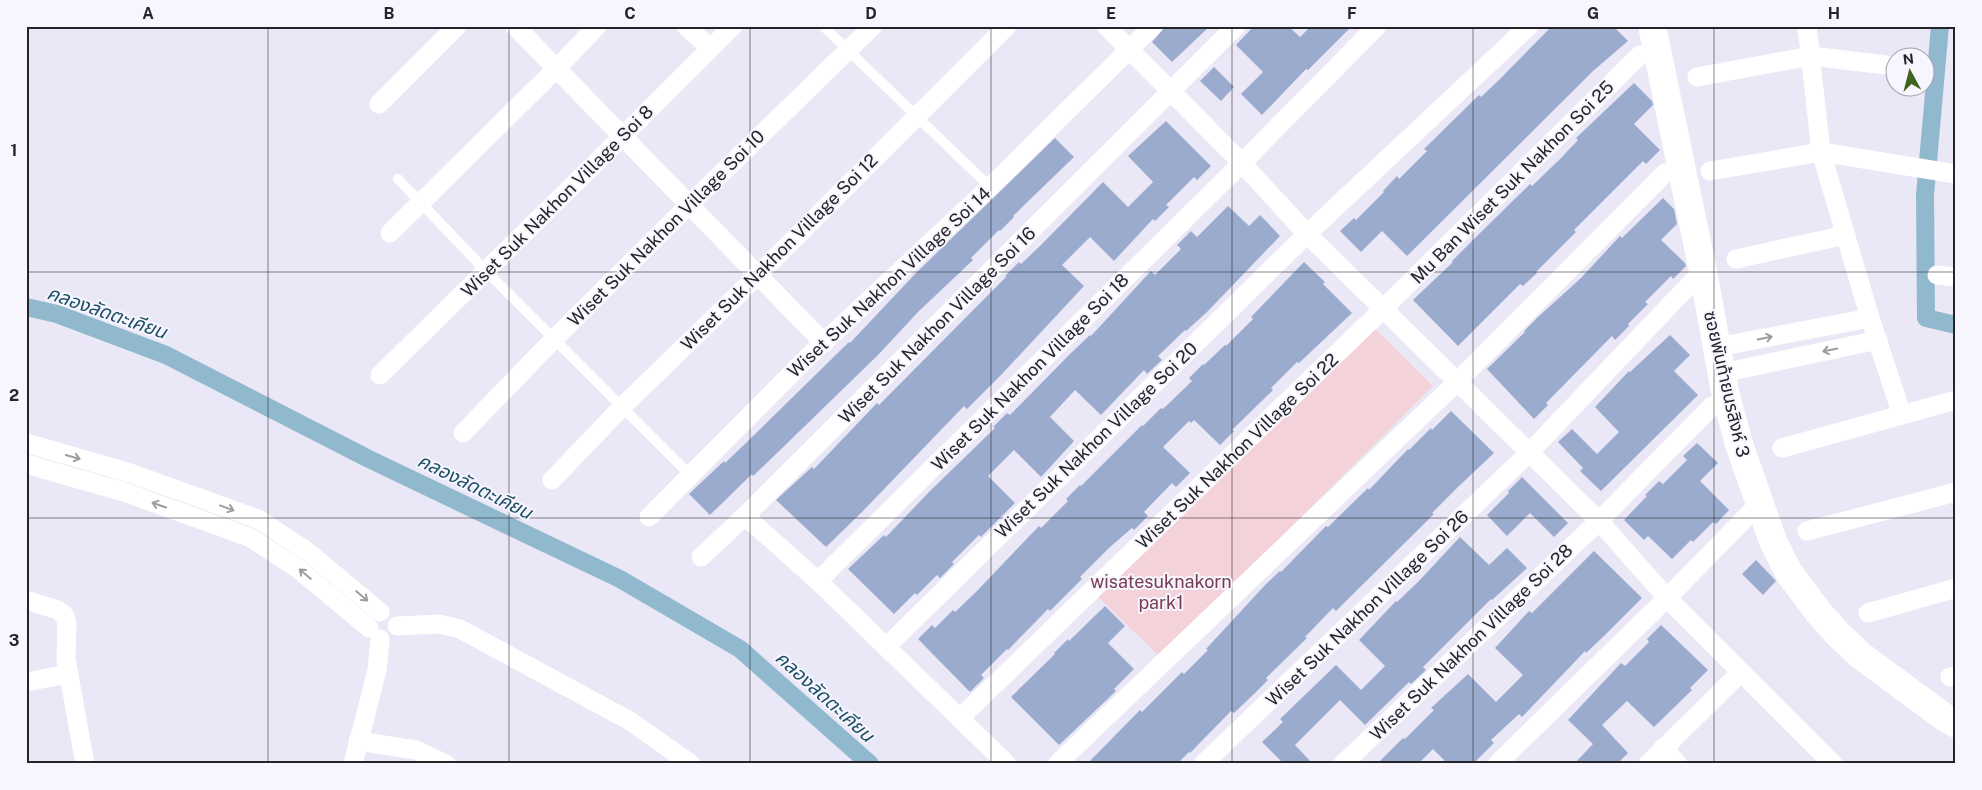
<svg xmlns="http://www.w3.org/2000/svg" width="1982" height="790" viewBox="0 0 1982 790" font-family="'Public Sans','Noto Sans Thai',sans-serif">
<rect width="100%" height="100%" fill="#eae7f6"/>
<polygon fill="#f4d2da" points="1369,323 1433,386 1160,657 1094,593"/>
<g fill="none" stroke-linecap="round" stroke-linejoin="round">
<g stroke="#91b9ce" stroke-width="18">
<polyline points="1940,26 1925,195 1926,318 1956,325"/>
<polyline points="26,307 57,314 166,355 369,459 620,579 740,649 870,764"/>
</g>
</g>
<g fill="#9aabcd">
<polygon points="1166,26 1210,26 1172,62 1152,42"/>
<polygon points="1254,26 1288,26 1300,37 1311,26 1352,26 1308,70 1306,69 1262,115 1241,94 1263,72 1236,45"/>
<polygon points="1552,26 1613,26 1628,41 1593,71 1407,256 1382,231 1361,252 1340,231 1354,218 1356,220 1384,192 1383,191 1397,176 1399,179 1427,151 1424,149 1479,95 1481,97 1501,78"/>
<polygon points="1214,67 1234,87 1221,101 1200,81"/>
<polygon points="1634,83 1652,101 1653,105 1634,124 1660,150 1646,164 1643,161 1574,230 1576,232 1536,272 1537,273 1523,286 1520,284 1458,346 1413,300 1453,262 1452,261 1475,238 1530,184 1532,186 1560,159 1578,140 1576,138"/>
<polygon points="1166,121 1211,166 1197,180 1194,177 1166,205 1169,207 1155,221 1153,219 1114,261 1090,237 1062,265 1084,286 1001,375 967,409 964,406 862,512 826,547 776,500 812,467 814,469 877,403 879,405 1006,277 1005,276 1019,262 1021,264 1041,245 1103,182 1128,207 1153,182 1128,156"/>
<polygon points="1055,138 1074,157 1013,216 1014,217 1000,231 999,230 971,258 973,260 918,312 878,355 774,456 753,476 752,474 710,515 689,494 724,461 725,463 747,442 849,342 850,343 915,274"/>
<polygon points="1663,198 1674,209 1677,224 1661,240 1685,263 1686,266 1673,279 1671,276 1645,302 1648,304 1628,324 1629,326 1615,340 1612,336 1546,403 1548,405 1534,419 1487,369 1525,332 1524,331 1538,317 1581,278 1620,236 1622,238"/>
<polygon points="1228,206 1249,226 1260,215 1280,236 1207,312 1186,331 1185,330 1158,356 1162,360 1147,374 1144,370 1101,415 1075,390 1050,417 1074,441 1041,477 1014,450 988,476 1015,503 981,537 979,535 952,562 954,564 940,578 937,575 917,595 915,593 894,614 848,569 884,535 886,537 930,491 995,428 993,427 1007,413 1010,415 1069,355 1090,335 1091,336 1151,271 1155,275 1181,249 1177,245 1191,231 1197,237"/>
<polygon points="1304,262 1325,282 1323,284 1352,313 1299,363 1297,362 1271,388 1273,390 1232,430 1234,431 1220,445 1194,420 1191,423 1189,421 1163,447 1190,473 1176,487 1172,483 1144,512 1148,516 1134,530 1132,528 1110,547 1080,577 1082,579 1050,611 1048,609 1008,650 1007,649 981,675 984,678 970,692 918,639 932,625 935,628 953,610 955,612 976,592 1039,526 1041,528 1068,501 1066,499 1080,485 1081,486 1142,425 1143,426 1161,408 1163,409 1192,381 1189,378 1203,364 1204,365 1225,345 1226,346 1253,319 1251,317"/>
<polygon points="1670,335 1690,355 1674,371 1698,395 1601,491 1580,471 1583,468 1558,442 1572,429 1597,454 1619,432 1595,407 1629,371 1630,372"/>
<polygon points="1451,411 1494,453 1458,487 1432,513 1434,514 1336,611 1333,608 1305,637 1307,638 1266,678 1268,680 1254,694 1234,713 1231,711 1190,753 1189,752 1177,764 1087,764 1140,710 1142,712 1182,672 1184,674 1208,650 1206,649 1266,584 1280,571 1281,572 1326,526 1328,527 1368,488 1369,490 1408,449 1409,450 1431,428 1432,430"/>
<polygon points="1697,443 1718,463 1700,481 1729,510 1716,524 1713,522 1693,542 1691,540 1672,559 1648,536 1644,540 1624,520 1647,496 1645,495 1659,481 1663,484 1687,460 1683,456"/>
<polygon points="1522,477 1568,523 1554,537 1530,513 1507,536 1487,515 1509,493 1508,491"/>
<polygon points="1460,537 1489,565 1507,548 1527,568 1492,600 1491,599 1423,667 1426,670 1411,684 1409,682 1365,725 1340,700 1295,745 1313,764 1284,764 1262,742 1283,722 1280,719 1336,665 1361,690 1385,666 1359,640 1396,601 1397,602 1418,582"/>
<polygon points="1594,551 1642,598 1605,635 1586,653 1585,651 1522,717 1519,714 1491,740 1494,743 1473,764 1448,764 1433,749 1418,764 1377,764 1403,738 1405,739 1434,710 1431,708 1468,674 1496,702 1523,675 1495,648 1529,611 1532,613"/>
<polygon points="1756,560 1776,581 1763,595 1742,574"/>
<polygon points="1105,606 1125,626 1108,643 1134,669 1114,689 1116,691 1059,745 1011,697 1055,654 1054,653 1068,639 1069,641"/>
<polygon points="1661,625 1708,670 1690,688 1692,690 1654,727 1627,701 1602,725 1628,753 1617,764 1574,764 1593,744 1568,720 1621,663 1625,666 1649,642 1647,639"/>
</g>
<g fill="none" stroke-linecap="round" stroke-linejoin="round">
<g stroke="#fff" stroke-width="10">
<polyline points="823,26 990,187"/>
<polyline points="398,179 486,271 691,476"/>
</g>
<g stroke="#fff" stroke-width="19">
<polyline points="515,26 824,343"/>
<polyline points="686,26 710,48"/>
<polyline points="1106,26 1242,163 1307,234 1599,521 1667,598 1833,764"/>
<polyline points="1807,26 1821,152 1870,318 1902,415"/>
<polyline points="1697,77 1811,56 1894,66"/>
<polyline points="379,104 457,26"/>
<polyline points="1710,171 1821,152 1956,174"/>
<polyline points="390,233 557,68 597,26"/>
<polyline points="1736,259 1846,235"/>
<polyline points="1937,275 1956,277"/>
<polyline points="1717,347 1870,318"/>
<polyline points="1722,373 1878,340"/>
<polyline points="380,375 622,137 733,26"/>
<polyline points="463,433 554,339 689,205 873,26"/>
<polyline points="26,443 130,473 258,519 308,552 380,612"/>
<polyline points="1782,448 1956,400"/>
<polyline points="26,464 124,492 249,537 297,568 369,628"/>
<polyline points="552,480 622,407 757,276 1007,26"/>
<polyline points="745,516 818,581 1007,764"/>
<polyline points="649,517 808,357 990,187 1153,26"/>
<polyline points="1807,531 1956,492"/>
<polyline points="701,557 745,516 1236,26"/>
<polyline points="818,581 1242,163 1377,26"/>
<polyline points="26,600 58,610 65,616 67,624 66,659 85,764"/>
<polyline points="1868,613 1956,588"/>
<polyline points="397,626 439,624 460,629 630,721 691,764"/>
<polyline points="886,647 1307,234 1529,26"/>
<polyline points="1950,677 1956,676"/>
<polyline points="26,682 68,674"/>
<polyline points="960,718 1383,309 1640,55"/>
<polyline points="358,741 416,750 446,764"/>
<polyline points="1663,748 1678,764"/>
<polyline points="353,764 377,670 380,639"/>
<polyline points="1057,764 1458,381 1665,173"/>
<polyline points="1203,764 1530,452 1693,281"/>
<polyline points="1343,764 1599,521 1712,406"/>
<polyline points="1497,764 1667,598 1751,512"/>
<polyline points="1648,764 1740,673"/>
</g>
<polyline stroke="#fff" stroke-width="28" points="1652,26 1703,271 1725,392 1739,444 1773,541 1789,573 1819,613 1838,634 1860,655 1944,717 1956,724"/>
</g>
<defs><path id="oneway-shaft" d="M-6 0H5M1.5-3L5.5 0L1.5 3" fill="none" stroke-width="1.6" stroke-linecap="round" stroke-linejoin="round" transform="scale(1.25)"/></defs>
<g stroke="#9d9c9f">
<use href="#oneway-shaft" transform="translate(1765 338) rotate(-11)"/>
<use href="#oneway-shaft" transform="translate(1830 350) rotate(168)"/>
<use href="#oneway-shaft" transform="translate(73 457) rotate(16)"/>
<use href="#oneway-shaft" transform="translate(159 505) rotate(-161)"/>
<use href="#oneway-shaft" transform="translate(227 508) rotate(20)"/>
<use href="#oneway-shaft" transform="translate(305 574) rotate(-140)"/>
<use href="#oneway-shaft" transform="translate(362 596) rotate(40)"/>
</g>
<path fill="none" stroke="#252429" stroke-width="1" stroke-opacity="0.55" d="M268,26v738M509,26v738M750,26v738M991,26v738M1232,26v738M1473,26v738M1714,26v738M26,272h1930M26,518h1930"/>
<g text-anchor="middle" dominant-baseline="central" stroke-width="4" stroke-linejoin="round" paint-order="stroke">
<g font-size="18" fill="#252429" stroke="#f7f5fe">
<text transform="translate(1512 182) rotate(-45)">Mu Ban Wiset Suk Nakhon Soi 25</text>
<text transform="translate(557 201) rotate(-45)">Wiset Suk Nakhon Village Soi 8</text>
<text transform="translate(666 228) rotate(-45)">Wiset Suk Nakhon Village Soi 10</text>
<text transform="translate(779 252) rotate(-45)">Wiset Suk Nakhon Village Soi 12</text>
<text transform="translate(889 282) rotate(-43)">Wiset Suk Nakhon Village Soi 14</text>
<text transform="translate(937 325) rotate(-45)">Wiset Suk Nakhon Village Soi 16</text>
<text transform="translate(1030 372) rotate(-45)">Wiset Suk Nakhon Village Soi 18</text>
<text transform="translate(1727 384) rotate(77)">ซอยพันท้ายนรสิงห์ 3</text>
<text transform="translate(1096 440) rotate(-44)">Wiset Suk Nakhon Village Soi 20</text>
<text transform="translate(1237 451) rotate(-44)">Wiset Suk Nakhon Village Soi 22</text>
<text transform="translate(1367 608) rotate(-44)">Wiset Suk Nakhon Village Soi 26</text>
<text transform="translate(1471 642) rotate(-44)">Wiset Suk Nakhon Village Soi 28</text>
</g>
<g font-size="18" fill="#773d4f" stroke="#f7f5fe">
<text x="1161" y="581">wisatesuknakorn<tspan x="1161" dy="21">park1</tspan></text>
</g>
<g font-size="19" font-style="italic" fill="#1b4f66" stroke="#f7f5fe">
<text transform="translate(107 312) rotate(19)">คลองลัดตะเคียน</text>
<text transform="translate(475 486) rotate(26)">คลองลัดตะเคียน</text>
<text transform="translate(825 696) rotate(42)">คลองลัดตะเคียน</text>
</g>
</g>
<rect width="1982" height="790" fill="none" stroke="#f7f5fe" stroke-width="55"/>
<g transform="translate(1910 72) rotate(353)"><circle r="24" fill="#f7f5fe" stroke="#a3a1a9"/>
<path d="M0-4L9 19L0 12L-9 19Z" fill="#3e641d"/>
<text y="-8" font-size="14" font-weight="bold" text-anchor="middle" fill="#252429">N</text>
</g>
<rect x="28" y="28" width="1926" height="734" fill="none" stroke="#252429" stroke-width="2"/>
<g font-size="16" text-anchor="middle" font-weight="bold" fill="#252429">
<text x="148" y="19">A</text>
<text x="389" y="19">B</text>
<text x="630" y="19">C</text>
<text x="871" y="19">D</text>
<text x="1111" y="19">E</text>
<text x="1352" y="19">F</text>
<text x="1593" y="19">G</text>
<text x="1834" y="19">H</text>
<text x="14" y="156">1</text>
<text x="14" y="401">2</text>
<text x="14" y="646">3</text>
</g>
</svg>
